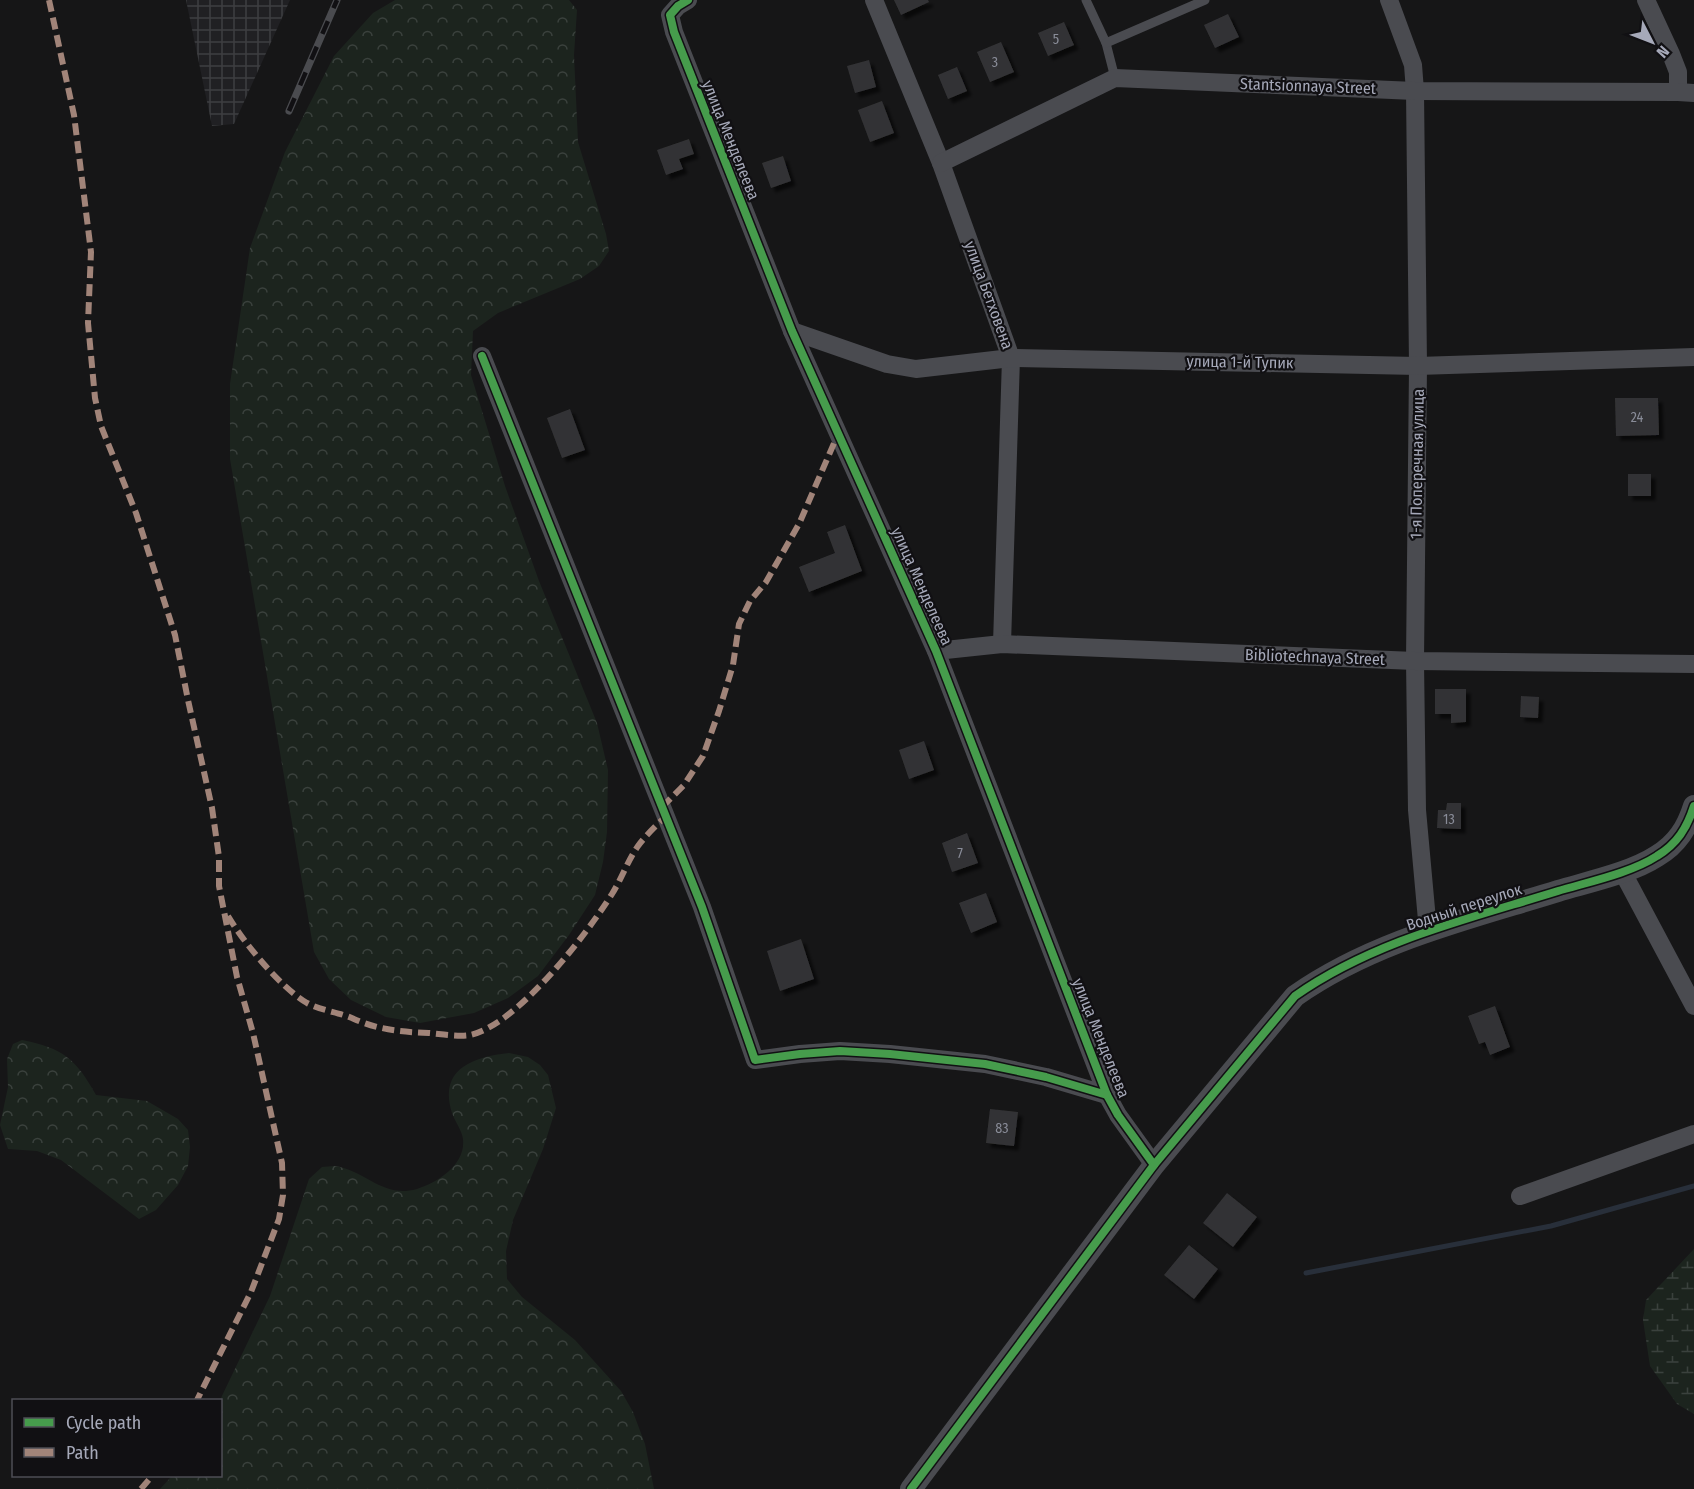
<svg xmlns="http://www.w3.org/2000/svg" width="1694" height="1489" viewBox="0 0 1694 1489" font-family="'Fira Sans Condensed',sans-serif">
<defs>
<pattern id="industrial-grid" width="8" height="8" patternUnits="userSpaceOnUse" patternTransform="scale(1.5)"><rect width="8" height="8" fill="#202023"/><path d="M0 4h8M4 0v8" fill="none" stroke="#3d3e41"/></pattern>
<pattern id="forest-crowns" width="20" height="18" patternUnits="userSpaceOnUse" patternTransform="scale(1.5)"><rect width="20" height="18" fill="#1c241e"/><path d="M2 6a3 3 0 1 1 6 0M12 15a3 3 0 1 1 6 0" fill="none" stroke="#3a413d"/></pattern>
<pattern id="wetland-marsh" width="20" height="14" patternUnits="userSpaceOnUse" patternTransform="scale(1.5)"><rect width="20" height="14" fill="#1c241e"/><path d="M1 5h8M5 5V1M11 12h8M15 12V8" fill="none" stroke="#3a413d"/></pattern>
<filter id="shadow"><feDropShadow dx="4.5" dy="4.5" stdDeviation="1.5" flood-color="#0009"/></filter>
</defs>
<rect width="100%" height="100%" fill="#161617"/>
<polygon fill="url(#industrial-grid)" points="186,0 290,0 234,124 212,126"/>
<g fill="url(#forest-crowns)">
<polygon points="395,0 569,0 577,10 574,55 578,142 606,234 609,251 599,266 580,279 498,313 473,331 471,375 505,486 539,581 597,723 608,770 607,832 603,862 595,895 569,935 538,976 508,998 474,1013 420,1023 386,1017 351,1000 329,979 314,952 230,459 230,384 250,248 285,152 334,56 373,13"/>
<path d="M22,1040c41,8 54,19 74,55l51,6 31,18 10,11 2,17 -2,19 -10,19 -22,25 -17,9 -78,-59 -24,-9 -29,-2 -8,-24 8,-38 -1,-28 6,-15z"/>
<path d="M509,1053l19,4 12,8 8,10 8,33 -13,41 -30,71 -7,31 1,28 15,18 53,43 46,51 12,21 12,32 9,45h-494l12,-13h48v-76l50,-104 39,-117 13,-12c6,0 13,-2 18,0 29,7 44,31 77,22 22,-7 49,-25 46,-50 -1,-9 -8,-17 -11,-26 -14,-44 21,-56 57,-60z"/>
</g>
<polygon fill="url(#wetland-marsh)" points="1694,1249 1694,1414 1677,1404 1650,1366 1643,1320 1646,1300"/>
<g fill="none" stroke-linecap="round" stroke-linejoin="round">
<polyline stroke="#282f3a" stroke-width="5" points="1306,1273 1551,1226 1694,1186"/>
</g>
<g fill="#333335" filter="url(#shadow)">
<polygon points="894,0 928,0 929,2 901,15"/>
<polygon points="1228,14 1239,37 1215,48 1204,25"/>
<polygon points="1064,22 1074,45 1048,56 1038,33"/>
<polygon points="1001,42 1014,72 990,82 977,52"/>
<polygon points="869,60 876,87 855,93 847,66"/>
<polygon points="957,67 967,91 948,99 938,75"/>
<polygon points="882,101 894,133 870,142 858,110"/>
<polygon points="689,139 694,154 679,159 683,169 666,175 657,150"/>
<polygon points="783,156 791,181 771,188 762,163"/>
<polygon points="1615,398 1658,398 1659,435 1616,436"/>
<polygon points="570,409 585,450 562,458 547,418"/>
<rect x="1628" y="474" width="23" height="22"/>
<polygon points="845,525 862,571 809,592 799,567 835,553 827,532"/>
<polygon points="1435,689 1466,689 1466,722 1451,723 1451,714 1435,714"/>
<polygon points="1521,696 1539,697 1538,718 1520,717"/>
<polygon points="924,741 934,770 909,779 899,750"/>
<polygon points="1447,803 1461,803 1461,829 1437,828 1438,810 1446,810"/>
<polygon points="967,833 978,863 952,872 942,843"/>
<polygon points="986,893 997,922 971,933 959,903"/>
<polygon points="801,939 814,979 780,991 767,951"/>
<polygon points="1495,1006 1510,1047 1490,1055 1485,1042 1479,1044 1468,1016"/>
<polygon points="990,1109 1018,1112 1014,1146 986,1143"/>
<polygon points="1227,1193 1257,1217 1233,1247 1203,1223"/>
<polygon points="1189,1245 1218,1269 1194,1299 1164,1275"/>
</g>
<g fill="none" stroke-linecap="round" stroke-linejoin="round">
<g stroke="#4a4b50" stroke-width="9">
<polyline points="1086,0 1106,43 1115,78"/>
<polyline points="1106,43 1205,0"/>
</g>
<g stroke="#4a4b50" stroke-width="18">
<polyline points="688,0 678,6 670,15 674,32 792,331 936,651 1107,1095 1118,1115 1154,1165"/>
<polyline points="874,0 941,163 1011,358 1002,644"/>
<polyline points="1389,0 1413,65 1415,91 1418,366 1415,661 1417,810 1428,931"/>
<polyline points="1646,0 1671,54 1678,72 1678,92"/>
<polyline points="941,163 1115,78 1415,91 1678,92 1694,93"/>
<polyline points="792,331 887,364 916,369 1011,358 1418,366 1694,357"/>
<polyline points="482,356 702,907 755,1060 800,1054 840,1051 890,1054 985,1064 1046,1077 1107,1095"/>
<polyline points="936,651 1002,644 1415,661 1694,664"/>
<polyline points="1622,871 1694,1006"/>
<polyline points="1520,1196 1694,1134"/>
</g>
<path stroke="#4a4b50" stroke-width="22" d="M911,1489l243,-324 141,-169c78,-55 173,-77 263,-105 30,-9 73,-18 99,-35 20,-12 30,-28 37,-50"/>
<g stroke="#4a4b4f" stroke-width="7">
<polyline id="rail" points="289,111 337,0"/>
</g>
<use href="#rail" stroke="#111013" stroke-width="4.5" stroke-dasharray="14" stroke-linecap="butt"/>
<g stroke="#a18479" stroke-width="6" stroke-dasharray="12 6" stroke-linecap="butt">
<polyline points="49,0 74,115 91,252 88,323 95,398 101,426 136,513 175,635 188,700 212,808 219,857 219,886 237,977 253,1033 282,1163 283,1195 279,1219 251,1292 197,1400"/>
<polyline points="662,807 684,785 703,756 719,711 733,665 739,624 750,601 766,582 799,524 838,434"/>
<path d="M228,916c16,27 52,71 79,87 15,8 32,9 47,16 25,11 48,13 75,14 12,1 30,4 41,2 47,-10 117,-101 142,-141 10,-16 16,-34 26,-48 8,-11 19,-21 28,-30"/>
<polyline points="141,1489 152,1476"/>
</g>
<g stroke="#111013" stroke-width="11">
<g id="cycleway">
<polyline points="688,0 678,6 670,15 674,32 792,331 936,651 1107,1095 1118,1115 1154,1165"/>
<polyline points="482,356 702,907 755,1060 800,1054 840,1051 890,1054 985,1064 1046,1077 1107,1095"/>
<path d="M911,1489l243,-324 141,-169c78,-55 173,-77 263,-105 30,-9 73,-18 99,-35 20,-12 30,-28 37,-50"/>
</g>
</g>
<use href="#cycleway" stroke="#469c4c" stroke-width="8"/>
</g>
<g text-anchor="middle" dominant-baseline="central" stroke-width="4.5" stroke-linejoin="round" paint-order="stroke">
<g font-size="14" fill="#898c98">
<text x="1056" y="39">5</text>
<text x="995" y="62">3</text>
<text x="1637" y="417">24</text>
<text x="1449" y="819">13</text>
<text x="960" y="853">7</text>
<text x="1002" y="1128">83</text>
</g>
<g font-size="16" fill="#a6a9b9" stroke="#111013">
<text transform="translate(1308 86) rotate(2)">Stantsionnaya Street</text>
<text transform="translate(731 140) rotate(68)">улица Менделеева</text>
<text transform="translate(989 295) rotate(70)">улица Бетховена</text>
<text transform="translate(1240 362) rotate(1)">улица 1-й Тупик</text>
<text transform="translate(1417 464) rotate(-89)">1-я Поперечная улица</text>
<text transform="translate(922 586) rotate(66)">улица Менделеева</text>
<text transform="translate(1315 657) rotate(2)">Bibliotechnaya Street</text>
<text transform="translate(1464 907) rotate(-18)">Водный переулок</text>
<text transform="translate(1101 1038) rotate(68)">улица Менделеева</text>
</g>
</g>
<rect x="12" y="1399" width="210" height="78" fill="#111013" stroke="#4d4d55" stroke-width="1.5"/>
<rect x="24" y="1418" width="30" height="9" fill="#469c4c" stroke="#4d4d55" stroke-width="1.5"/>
<text x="66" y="1429" font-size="18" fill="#a6a9b9">Cycle path</text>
<rect x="24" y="1448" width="30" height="9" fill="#a18479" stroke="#4d4d55" stroke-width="1.5"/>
<text x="66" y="1459" font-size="18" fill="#a6a9b9">Path</text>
<g transform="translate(1652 42) rotate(132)" stroke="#111013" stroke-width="4.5" paint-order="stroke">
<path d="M0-4.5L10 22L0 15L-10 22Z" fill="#a6a9b9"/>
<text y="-9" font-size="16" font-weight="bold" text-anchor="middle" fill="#a6a9b9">N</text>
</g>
</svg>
